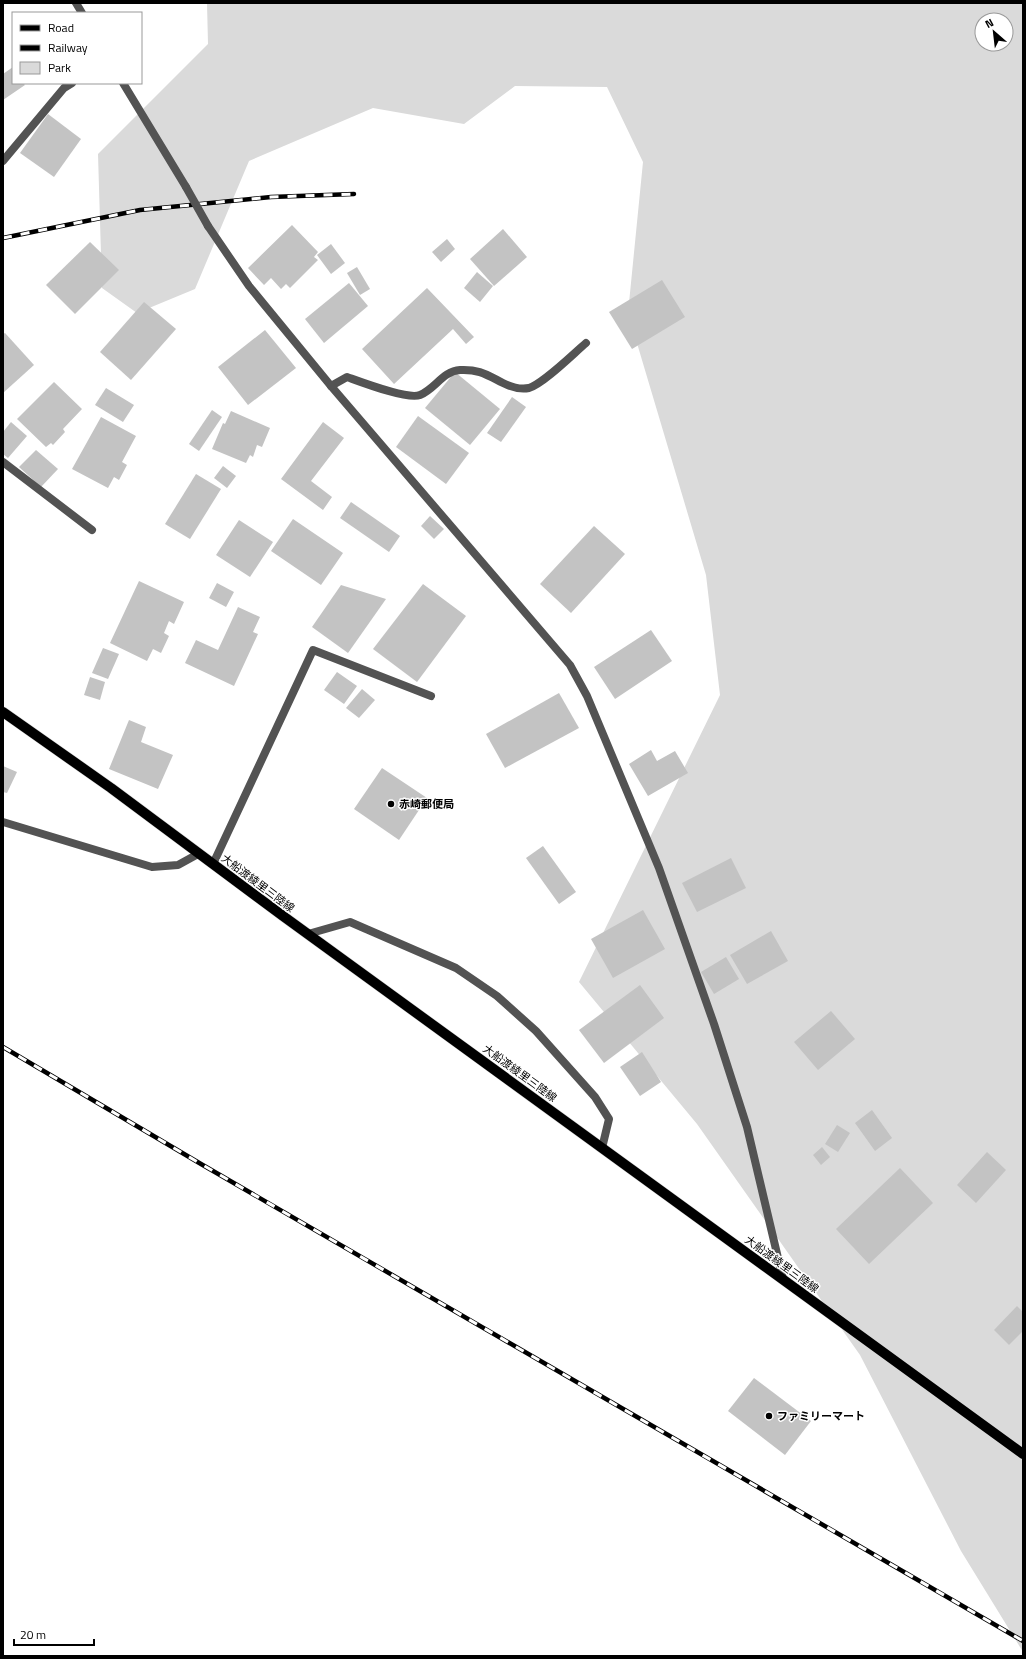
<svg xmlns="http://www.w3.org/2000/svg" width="1026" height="1659" viewBox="0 0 1026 1659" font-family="'Titillium Web','Noto Sans JP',sans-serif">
<rect width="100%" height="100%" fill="#fff"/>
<path fill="#dadada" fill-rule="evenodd" d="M207,3h816v1649l-62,-101 -101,-196 -163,-231 -118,-142 141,-287 -14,-120 -78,-262 15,-151 -36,-75 -92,-1 -51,38 -91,-16 -124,53 -54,128 -58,24 -35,-25 -4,-134 110,-110zM982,20h24v24h-24z"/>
<g fill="#c3c3c3">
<polygon points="13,67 13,83 23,83 25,85 3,100 3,74"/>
<polygon points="48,114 81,139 54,177 20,153"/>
<polygon points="292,225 318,252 314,257 318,260 290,288 286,284 281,289 271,278 264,285 248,268"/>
<polygon points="503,229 527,257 494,286 470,259"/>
<polygon points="447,239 455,249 441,262 432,252"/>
<polygon points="90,242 119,270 75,314 46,285"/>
<polygon points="331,244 345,263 331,274 317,255"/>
<polygon points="357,267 370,289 360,295 347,273"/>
<polygon points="477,272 493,286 480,302 464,288"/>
<polygon points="662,280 685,317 632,349 609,312"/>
<polygon points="349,283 368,306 324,343 305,319"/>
<polygon points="427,288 474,337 466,344 453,329 394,384 362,349"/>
<polygon points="144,302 176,329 131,380 100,352"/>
<polygon points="265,330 296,368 248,405 218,367"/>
<polygon points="5,333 34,365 3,393 3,334"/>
<polygon points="455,372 500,409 470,445 425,408"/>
<polygon points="54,382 82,409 63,429 65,432 53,445 51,443 46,447 17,419"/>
<polygon points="106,388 134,405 123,422 95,405"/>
<polygon points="512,397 526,407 501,442 487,433"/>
<polygon points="212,410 222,417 199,451 189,444"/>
<polygon points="231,411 270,428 262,447 257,445 253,457 250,455 246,463 212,449 223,423 225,424"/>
<polygon points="418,416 469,453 446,484 396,447"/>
<polygon points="101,417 136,436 122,462 127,465 119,480 114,477 108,488 72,469"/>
<polygon points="11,422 27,436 8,458 3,454 3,432"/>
<polygon points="323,422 344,438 311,481 332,497 323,510 281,479"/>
<polygon points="36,450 58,469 41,487 19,467"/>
<polygon points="223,466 236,476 227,488 214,478"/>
<polygon points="196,474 221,489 190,539 165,524"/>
<polygon points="351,502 400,536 389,552 340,518"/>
<polygon points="430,516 444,529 434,539 421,526"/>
<polygon points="293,519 343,553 321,585 271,551"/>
<polygon points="239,520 273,542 250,577 216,555"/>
<polygon points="594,526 625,554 571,613 540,584"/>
<polygon points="139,581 184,602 174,624 169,621 164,633 169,636 161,653 153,649 147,661 110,643"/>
<polygon points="217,583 234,592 226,607 209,598"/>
<polygon points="423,584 466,616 417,682 373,649"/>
<polygon points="341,585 386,599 348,653 312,627"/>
<polygon points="238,607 260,617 253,632 258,634 234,686 185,663 196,640 218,650"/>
<polygon points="651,630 672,661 615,699 594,667"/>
<polygon points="103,648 119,654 108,679 92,673"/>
<polygon points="337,672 357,686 344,704 324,690"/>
<polygon points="90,677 105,682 100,700 84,695"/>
<polygon points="362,689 375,700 359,718 346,708"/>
<polygon points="559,693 579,728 505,768 486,734"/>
<polygon points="129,720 146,727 141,742 173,755 158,789 109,769"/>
<polygon points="651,750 657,761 675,751 688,773 648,796 629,764"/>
<polygon points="3,766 17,772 7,793 3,792"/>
<polygon points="382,768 427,798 399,840 354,809"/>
<polygon points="543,846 576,892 559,904 526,858"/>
<polygon points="731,858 746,888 697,912 682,883"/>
<polygon points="643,910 665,949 613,978 591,939"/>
<polygon points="771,931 788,961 747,984 730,955"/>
<polygon points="726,957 739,979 714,994 701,972"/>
<polygon points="640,985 664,1018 604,1063 579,1030"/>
<polygon points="831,1011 855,1039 818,1070 794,1042"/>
<polygon points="642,1052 661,1082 640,1096 620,1067"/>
<polygon points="872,1110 892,1138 875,1151 855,1123"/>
<polygon points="837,1125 850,1133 838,1152 825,1144"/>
<polygon points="822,1147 830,1157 821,1165 813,1155"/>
<polygon points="987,1152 1006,1170 976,1203 957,1185"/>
<polygon points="900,1168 933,1203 869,1264 836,1229"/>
<polygon points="1017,1306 1023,1312 1023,1331 1009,1345 994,1330"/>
<polygon points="754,1378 811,1421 785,1455 728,1411"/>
</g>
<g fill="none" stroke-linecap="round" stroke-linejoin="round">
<g stroke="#dbdbdb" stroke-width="11">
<polyline id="primary" points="3,712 111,788 283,916 1023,1454"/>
</g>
<g stroke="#535353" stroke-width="8">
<polyline points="76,3 82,13"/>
<polyline points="123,83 186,187"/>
<polyline points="3,161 64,88 72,83"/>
<polyline points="208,226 249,286 331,386 570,665 587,696 659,868 714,1024 747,1127 783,1279"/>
<path d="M331,386l16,-9c14,5 61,23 73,18 15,-6 23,-24 40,-25 19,-1 27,5 43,13 8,4 16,7 26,5 15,-5 44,-34 57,-45"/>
<polyline points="3,462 92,530"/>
<polyline points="3,822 152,867 178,865 198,854"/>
<polyline points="213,864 313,650 431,696"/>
<polyline points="308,934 350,922 456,968 497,996 536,1031 595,1097 609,1119 602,1148"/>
</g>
<use href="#primary" stroke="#000" stroke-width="10"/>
<g stroke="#000" stroke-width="4.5">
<g id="rail">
<polyline points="3,238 140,210 271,197 354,194"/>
<polyline points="3,1047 201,1164 1023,1641"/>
</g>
</g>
<use href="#rail" stroke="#fff" stroke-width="3" stroke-dasharray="9" stroke-linecap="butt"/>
<polyline stroke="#535353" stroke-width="8" points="186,187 208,226"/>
</g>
<g fill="#000" stroke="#fff" stroke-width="1.5">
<circle cx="391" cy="804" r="4"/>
<circle cx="769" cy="1416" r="4"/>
</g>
<g text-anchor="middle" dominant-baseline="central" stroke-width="3" stroke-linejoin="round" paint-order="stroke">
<g font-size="11" font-weight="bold" fill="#000" stroke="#fff" text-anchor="start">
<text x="399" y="804">赤崎郵便局</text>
<text x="777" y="1416">ファミリーマート</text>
</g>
<g font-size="11" fill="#000" stroke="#fff">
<text transform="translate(258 883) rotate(37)">大船渡綾里三陸線</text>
<text transform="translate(520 1073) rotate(36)">大船渡綾里三陸線</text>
<text transform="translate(782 1264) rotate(36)">大船渡綾里三陸線</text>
</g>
</g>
<rect width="1026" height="1659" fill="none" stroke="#000000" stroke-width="8"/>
<rect x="12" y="12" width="130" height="72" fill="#ffffff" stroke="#999999"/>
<rect x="20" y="25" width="20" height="6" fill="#000000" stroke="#999999"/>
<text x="48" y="32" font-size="12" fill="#000000">Road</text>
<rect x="20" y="45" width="20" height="6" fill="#000000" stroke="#999999"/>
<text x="48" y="52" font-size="12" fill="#000000">Railway</text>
<rect x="20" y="62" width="20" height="12" fill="#dadada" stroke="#999999"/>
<text x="48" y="72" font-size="12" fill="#000000">Park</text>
<g transform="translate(994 32) rotate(332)"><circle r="19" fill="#ffffff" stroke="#999999"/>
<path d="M0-3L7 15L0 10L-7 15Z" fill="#000000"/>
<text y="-6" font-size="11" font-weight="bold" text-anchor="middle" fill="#000000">N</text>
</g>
<path d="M14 1639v6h80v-6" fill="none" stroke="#000000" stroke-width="2"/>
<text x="20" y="1639" font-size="12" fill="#000000" stroke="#ffffff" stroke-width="3" paint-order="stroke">20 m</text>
</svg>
